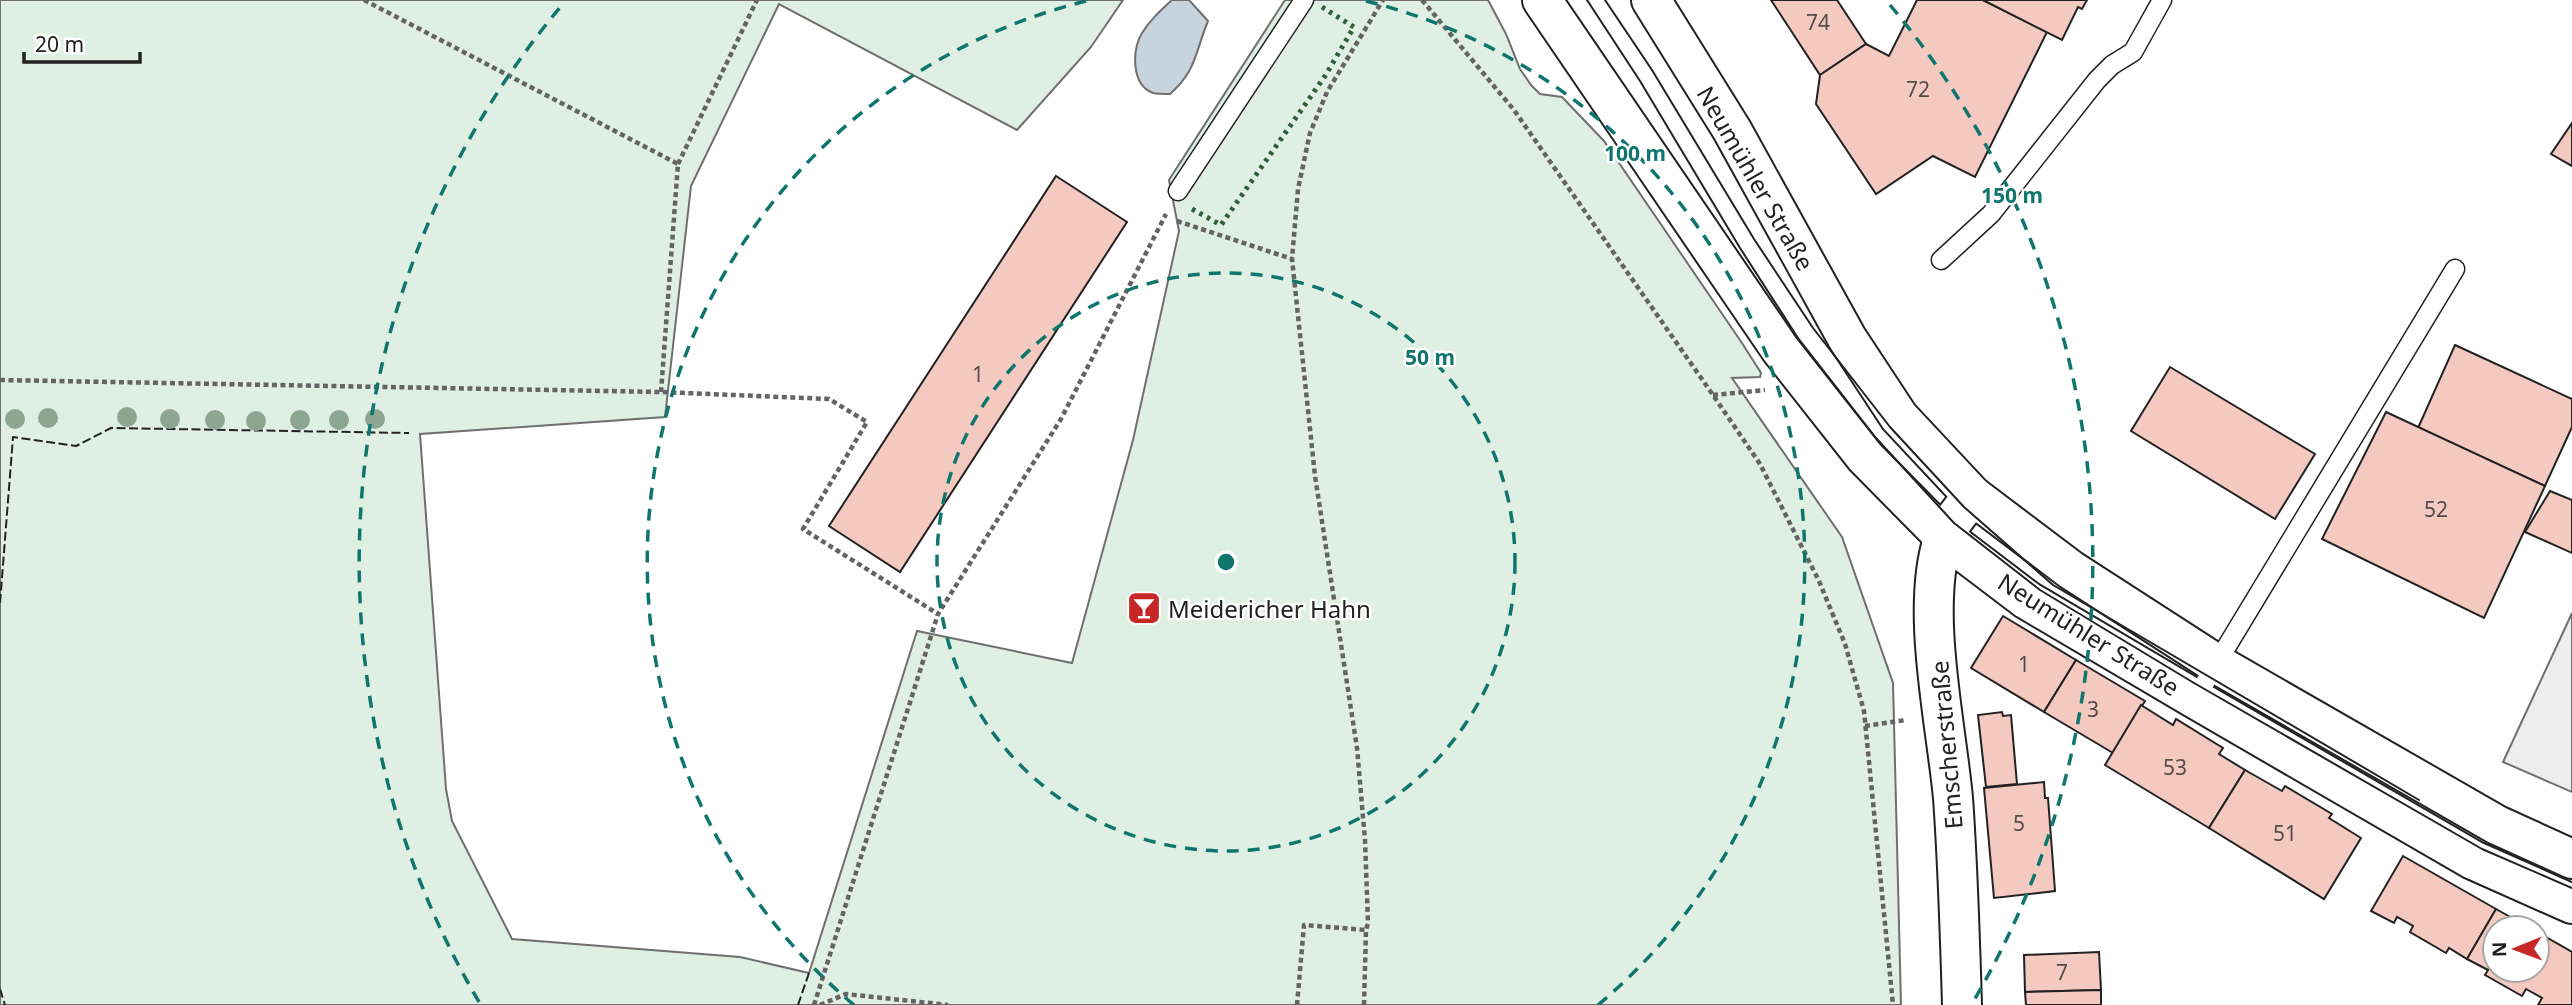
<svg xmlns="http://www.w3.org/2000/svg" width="2572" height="1005" viewBox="0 0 2572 1005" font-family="'Noto Sans',sans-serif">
<rect width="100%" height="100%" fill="#fff"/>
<polygon fill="#e0efe3" stroke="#6f6f6f" stroke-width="2" points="0,0 1123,0 1091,47 1017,130 779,4 691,186 665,417 420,434 446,789 452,821 512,939 740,957 809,973 917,631 1072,663 1133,440 1179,231 1169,180 1285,0 1488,0 1506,34 1520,69 1531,85 1540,94 1562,97 1604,141 1742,343 1761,373 1760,377 1732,378 1842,537 1893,683 1901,1005 0,1005"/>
<polygon fill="#ededed" stroke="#6f6f6f" stroke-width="2" points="2572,613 2572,792 2503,762"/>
<path fill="#c7d3dd" stroke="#6f6f6f" stroke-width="2" d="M1172,0h17l19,21c-13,31 -11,49 -38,73 -5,0 -12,0 -17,-1 -22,-8 -21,-43 -11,-60 8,-13 19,-23 30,-33z"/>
<g fill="#f3c9c0" stroke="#222" stroke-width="2">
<polygon points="1771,0 1837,0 1866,44 1820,75"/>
<polygon points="1917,0 1983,0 2047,32 1975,177 1933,156 1876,194 1816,104 1820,75 1866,44 1889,56"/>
<polygon points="1983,0 2087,0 2082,9 2078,7 2062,40"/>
<polygon points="2572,123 2572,166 2551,154"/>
<polygon points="1056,176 1127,222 900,572 829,526"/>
<polygon points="2455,345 2572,399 2572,427 2545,486 2418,428"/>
<polygon points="2170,367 2315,454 2275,519 2131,431"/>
<polygon points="2386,412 2545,486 2484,618 2322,539"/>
<polygon points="2550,491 2572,500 2572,553 2525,532"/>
<polygon points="2003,616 2076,660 2044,712 1971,668"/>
<polygon points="2076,660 2145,701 2113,753 2044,712"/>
<polygon points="2141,705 2173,725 2176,719 2223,748 2219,754 2245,770 2209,828 2105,765"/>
<polygon points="2002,712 2003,716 2011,715 2017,784 1986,787 1978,715"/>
<polygon points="2245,770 2282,791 2285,786 2332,814 2329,818 2361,838 2324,899 2209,828"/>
<polygon points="2044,782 2045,798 2048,798 2055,891 1994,898 1984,788"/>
<polygon points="2403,856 2496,909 2467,959 2449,948 2446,953 2410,932 2413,926 2397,917 2394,923 2371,911"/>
<polygon points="2496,909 2530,928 2495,928 2495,970 2537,970 2537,932 2572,952 2572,1005 2538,1005 2542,998 2526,989 2522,996 2485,975 2488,970 2467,959"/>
<polygon points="2099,952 2101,990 2025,992 2024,955"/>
<polygon points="2101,990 2101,1005 2026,1005 2025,992"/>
</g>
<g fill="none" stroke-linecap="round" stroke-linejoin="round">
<g stroke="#222" stroke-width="21">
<g id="service">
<polyline points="1178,191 1304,0"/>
<polyline points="1941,260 1991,214 2097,80 2112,65 2133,52 2162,0"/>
<polyline points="2195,699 2455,269"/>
</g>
</g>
<g stroke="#222" stroke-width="42">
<path id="tertiary" d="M1962,1005c-2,-69 -4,-138 -9,-207 -7,-75 -33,-188 -10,-259 4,-12 21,-33 30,-43"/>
</g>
<g stroke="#222" stroke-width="42">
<g id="secondary">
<polyline points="1542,0 1780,349 1865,457 1944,537 2027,600 2195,699 2473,860 2572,904"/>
<polyline points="1651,0 1732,130 1847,338 1899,417 1973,496 2071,570 2215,663 2497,825 2572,859"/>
</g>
</g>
<g stroke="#646464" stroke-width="4.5" stroke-dasharray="5 3.5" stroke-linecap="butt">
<polyline points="364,0 678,164 661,392"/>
<polyline points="1422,0 1514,110 1713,395 1760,464 1819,581 1845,644 1864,711 1893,1005"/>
<polyline points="678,164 757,0"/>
<polyline points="1177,221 1292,259"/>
<polyline points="0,380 661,392 829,399 867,422 803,529 938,614"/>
<polyline points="1713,395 1765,390"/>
<polyline points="1865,726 1906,720"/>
<polyline points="814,1005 938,614 1061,419 1166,214"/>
<polyline points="820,1005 846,994 948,1005"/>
<polyline points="1297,1005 1304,925 1366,930"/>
<polyline points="1364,1005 1366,930 1368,923 1365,840 1357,748 1315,476 1292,259 1298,189 1310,133 1327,92 1383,0"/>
</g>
<use href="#service" stroke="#fff" stroke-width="18"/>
<use href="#tertiary" stroke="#fff" stroke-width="38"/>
<use href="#secondary" stroke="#fff" stroke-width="38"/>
<g stroke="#222" stroke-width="2">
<polyline points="1587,0 1640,81 1740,248 1798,338 1876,438 1954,523 2040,590 2194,683 2482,849 2572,888"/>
<polyline points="1605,0 1652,70 1754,239 1813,328 1890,427 1964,507 2053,585 2419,800"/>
</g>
<polyline stroke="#2f5e38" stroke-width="5" stroke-dasharray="3.5 5" stroke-linecap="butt" points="1192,209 1221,225 1325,76 1354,27 1322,7"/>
<g stroke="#222" stroke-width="2" stroke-dasharray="9 3.5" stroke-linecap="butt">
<polyline points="0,603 13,437 76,446 111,428 409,433"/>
<polyline points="0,989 5,1005"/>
<polyline points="798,1005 809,973"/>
</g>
</g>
<g fill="#8da692">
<circle cx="127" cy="417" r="10"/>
<circle cx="48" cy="418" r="10"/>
<circle cx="15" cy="419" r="10"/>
<circle cx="170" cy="419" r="10"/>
<circle cx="375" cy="419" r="10"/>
<circle cx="215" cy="420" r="10"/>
<circle cx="300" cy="420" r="10"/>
<circle cx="339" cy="420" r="10"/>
<circle cx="256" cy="421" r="10"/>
</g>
<g fill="none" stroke="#0f766e" stroke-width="3.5" stroke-dasharray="12 9">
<circle cx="1226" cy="562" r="289"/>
<path d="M854 1005A578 578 0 0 1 1086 1M1366 1A578 578 0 0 1 1598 1005"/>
<path d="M479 1002A867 867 0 0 1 562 5M1890 5A867 867 0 0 1 1973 1002"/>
</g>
<defs>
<g id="bar-square" transform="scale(1.75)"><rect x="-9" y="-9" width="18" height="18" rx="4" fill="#c62828" stroke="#fff"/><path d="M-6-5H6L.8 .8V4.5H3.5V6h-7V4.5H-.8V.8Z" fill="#fff"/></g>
</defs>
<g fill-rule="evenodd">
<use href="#bar-square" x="1144" y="608"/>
</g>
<g text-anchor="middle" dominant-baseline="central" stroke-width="5" stroke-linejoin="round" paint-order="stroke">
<g font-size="21" fill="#564c4a">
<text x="1818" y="22">74</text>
<text x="1918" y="89">72</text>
<text x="978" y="374">1</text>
<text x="2436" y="509">52</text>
<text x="2024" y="664">1</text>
<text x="2093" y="709">3</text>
<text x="2175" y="767">53</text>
<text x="2019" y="823">5</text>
<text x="2285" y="833">51</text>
<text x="2062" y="972">7</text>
</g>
<g font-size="24" fill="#222" stroke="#fff">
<text transform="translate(1756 178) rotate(60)">Neumühler Straße</text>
<text transform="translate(2089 634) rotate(32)">Neumühler Straße</text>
<text transform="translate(1946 745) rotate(-95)">Emscherstraße</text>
</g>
<g font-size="24" fill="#222" stroke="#fff" text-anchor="start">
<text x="1168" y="608">Meidericher Hahn</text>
</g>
</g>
<circle cx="1226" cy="562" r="10" fill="#0f766e" stroke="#fff" stroke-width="3.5"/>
<g font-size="21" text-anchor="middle" font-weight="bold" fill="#0f766e" stroke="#fff" stroke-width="5" stroke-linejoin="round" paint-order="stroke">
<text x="1635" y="161">100 m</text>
<text x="2012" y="203">150 m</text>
<text x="1430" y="365">50 m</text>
</g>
<g transform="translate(2516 949) rotate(269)"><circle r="33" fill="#ffffff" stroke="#a7a7a7" stroke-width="2"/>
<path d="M0-5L12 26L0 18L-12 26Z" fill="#c62828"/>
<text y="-10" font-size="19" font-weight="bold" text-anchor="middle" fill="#222222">N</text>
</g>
<path d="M24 52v10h116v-10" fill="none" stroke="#222222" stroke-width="3.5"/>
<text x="35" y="52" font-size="21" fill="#222222" stroke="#ffffff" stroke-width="5" paint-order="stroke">20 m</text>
</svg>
